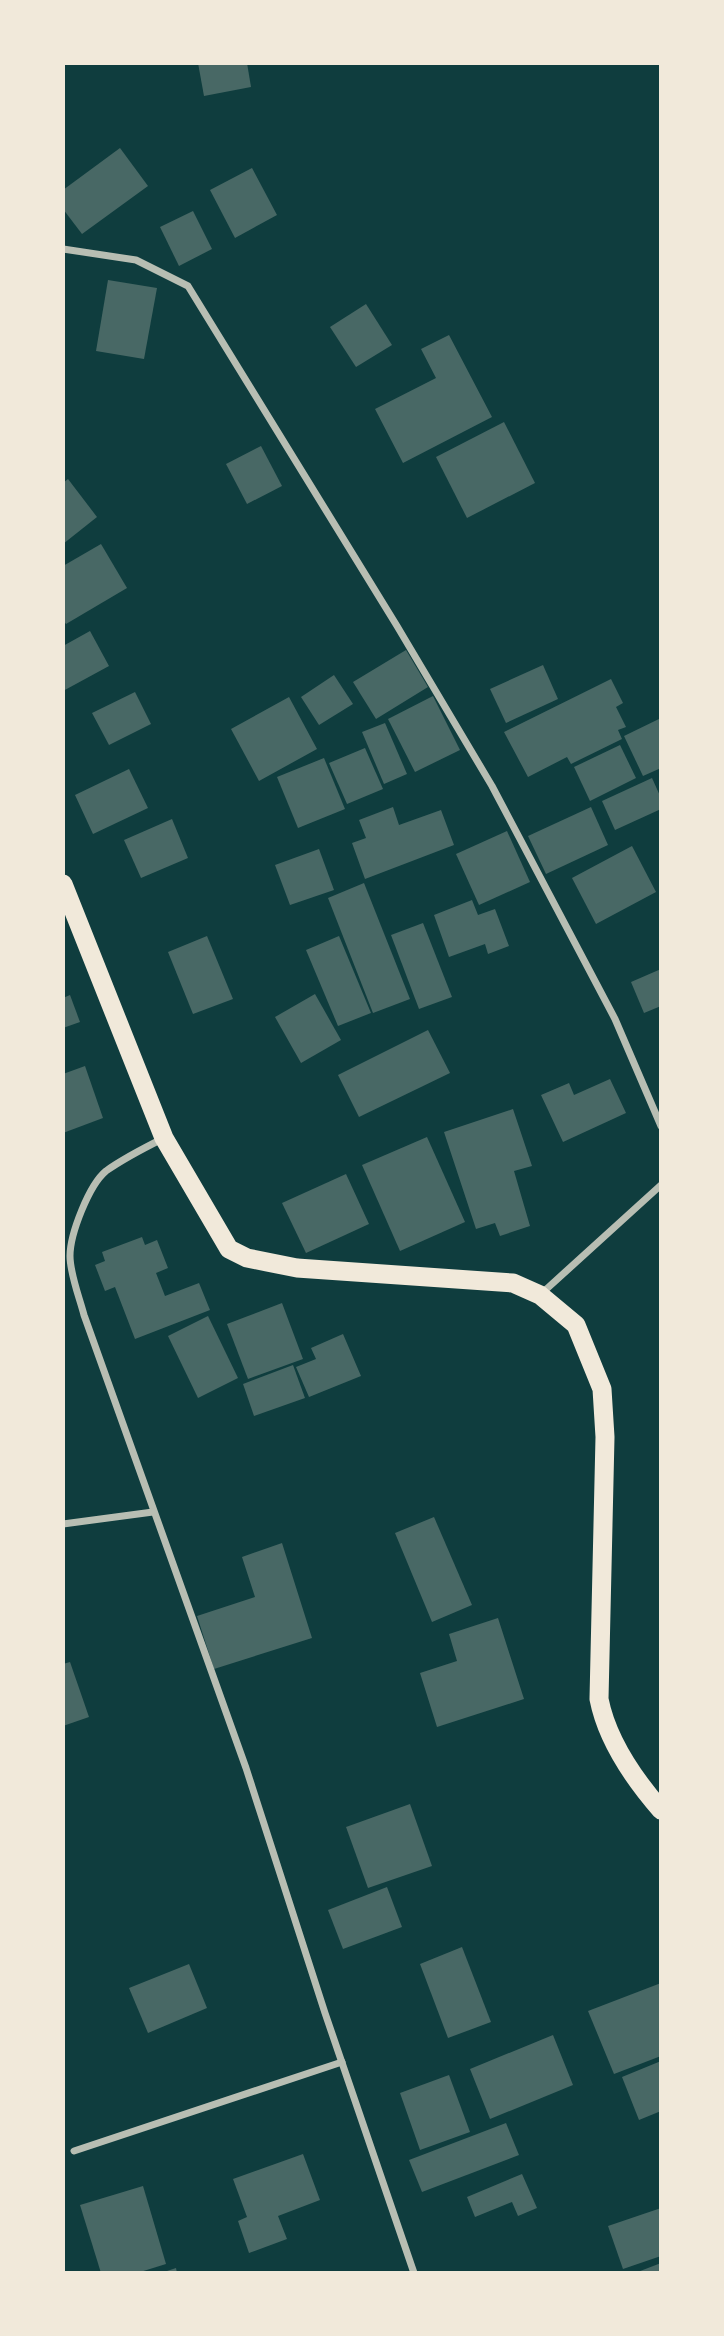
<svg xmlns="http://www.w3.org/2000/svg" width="724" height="2336" viewBox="0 0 724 2336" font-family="Mulish,sans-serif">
<rect width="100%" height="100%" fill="#0f3d3e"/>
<g fill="#486865">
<polygon points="198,63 247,63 251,87 204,96"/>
<polygon points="120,148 148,186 82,234 63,209 63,190"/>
<polygon points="252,168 277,215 235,238 210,190"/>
<polygon points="193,211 212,249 179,266 160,227"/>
<polygon points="108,280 157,288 144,359 96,351"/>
<polygon points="366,304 392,345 356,367 330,327"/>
<polygon points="449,335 492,417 403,463 375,409 436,378 421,349"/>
<polygon points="504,422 535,483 467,518 436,457"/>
<polygon points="261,446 282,486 247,504 226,464"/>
<polygon points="68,479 97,517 63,544 63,483"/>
<polygon points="101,544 127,588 66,624 63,620 63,566"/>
<polygon points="90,631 109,666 63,691 63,646"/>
<polygon points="406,650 428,687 376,719 353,682"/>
<polygon points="543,665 558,699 506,723 490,689"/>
<polygon points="334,675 353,704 319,725 301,697"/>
<polygon points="611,679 623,703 616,707 626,727 618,730 622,739 571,764 567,757 528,777 504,732"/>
<polygon points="135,692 151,724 109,745 92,713"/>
<polygon points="433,696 460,750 415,772 388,719"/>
<polygon points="289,697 317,749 259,781 231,729"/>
<polygon points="661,718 661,768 643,776 624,736"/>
<polygon points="385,723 407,774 384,784 362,732"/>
<polygon points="620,745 636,778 590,801 574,767"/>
<polygon points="365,748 383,789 347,804 329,763"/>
<polygon points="324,758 345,809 298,828 277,777"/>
<polygon points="129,769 148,808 93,834 75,795"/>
<polygon points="652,778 661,798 661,809 615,830 602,801"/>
<polygon points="393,807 399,825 441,810 454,845 365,879 352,843 366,838 359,820"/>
<polygon points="591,807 608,845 546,874 528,836"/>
<polygon points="172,819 188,858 141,878 124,840"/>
<polygon points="507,831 530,882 479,905 456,854"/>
<polygon points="632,846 656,892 596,924 572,878"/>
<polygon points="319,849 334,890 290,905 275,865"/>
<polygon points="364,883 410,999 373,1013 328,898"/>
<polygon points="472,900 478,915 495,909 509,946 488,954 485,944 449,957 434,915"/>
<polygon points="423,923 452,997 419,1009 391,935"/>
<polygon points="207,936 233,999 193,1014 168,952"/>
<polygon points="339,936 371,1013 338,1026 306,950"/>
<polygon points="661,969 661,1006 644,1013 631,982"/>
<polygon points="315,994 341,1040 301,1063 275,1017"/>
<polygon points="70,995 80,1022 63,1028 63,998"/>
<polygon points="428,1030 450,1073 359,1117 338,1075"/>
<polygon points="85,1066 103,1118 63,1133 63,1074"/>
<polygon points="610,1079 626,1113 563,1142 541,1095 569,1083 574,1095"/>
<polygon points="513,1109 532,1166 514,1171 530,1226 500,1236 495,1223 476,1229 444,1132"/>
<polygon points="427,1137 465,1222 400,1251 362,1165"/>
<polygon points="346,1174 369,1224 306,1253 282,1203"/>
<polygon points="142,1237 145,1245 157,1240 168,1268 156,1273 165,1296 199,1283 210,1310 135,1339 115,1287 105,1291 95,1265 105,1261 102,1252"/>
<polygon points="282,1303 303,1359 248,1379 227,1324"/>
<polygon points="208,1316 238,1378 198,1398 168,1336"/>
<polygon points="343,1334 361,1376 309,1397 296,1367 316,1359 311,1348"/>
<polygon points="293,1365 305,1398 254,1416 243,1384"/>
<polygon points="434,1517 472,1605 432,1622 395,1533"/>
<polygon points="282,1543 312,1638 214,1669 197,1616 255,1597 242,1557"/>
<polygon points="498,1618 524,1699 437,1727 420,1673 457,1661 449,1634"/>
<polygon points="70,1662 89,1717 63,1726 63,1664"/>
<polygon points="410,1804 432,1866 368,1888 346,1827"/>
<polygon points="387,1887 402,1927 343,1949 328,1910"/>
<polygon points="462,1947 491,2022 448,2038 420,1964"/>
<polygon points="189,1964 207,2008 148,2033 129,1988"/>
<polygon points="661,1983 661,2056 614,2074 588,2011"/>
<polygon points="553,2035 573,2085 490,2119 470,2069"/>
<polygon points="661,2061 661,2111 639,2120 622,2077"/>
<polygon points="449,2075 470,2132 420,2150 400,2093"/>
<polygon points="506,2123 519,2155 422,2192 409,2160"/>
<polygon points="303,2154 320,2200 278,2216 287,2239 249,2253 238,2221 247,2217 233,2179"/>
<polygon points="522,2174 537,2208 518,2216 512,2202 475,2217 467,2197"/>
<polygon points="143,2186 166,2264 137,2273 101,2273 80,2205"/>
<polygon points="661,2208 661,2256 623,2269 608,2226"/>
<polygon points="661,2263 661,2273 635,2273"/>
<polygon points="176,2268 177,2273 161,2273"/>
</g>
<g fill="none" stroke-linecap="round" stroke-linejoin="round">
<g stroke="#b8beb3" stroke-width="7">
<polyline points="63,249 136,260 188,286 397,626 492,786 615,1019 661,1126"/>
<path d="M164,1138c-20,10 -40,20 -58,33 -17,14 -36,63 -36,85 0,18 9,40 14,59l162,453 79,245 89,260"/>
<polyline points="541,1294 661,1185"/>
<polyline points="63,1524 153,1512"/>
<polyline points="74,2151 342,2062"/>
</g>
<path stroke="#f1e9da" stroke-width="19" d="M63,884l101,254 65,111 18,9 50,10 216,15 27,12 36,30 26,64 3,48 -6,262c8,41 35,80 62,111"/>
</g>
<rect width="724" height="2336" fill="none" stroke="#f1e9da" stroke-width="130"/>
</svg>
